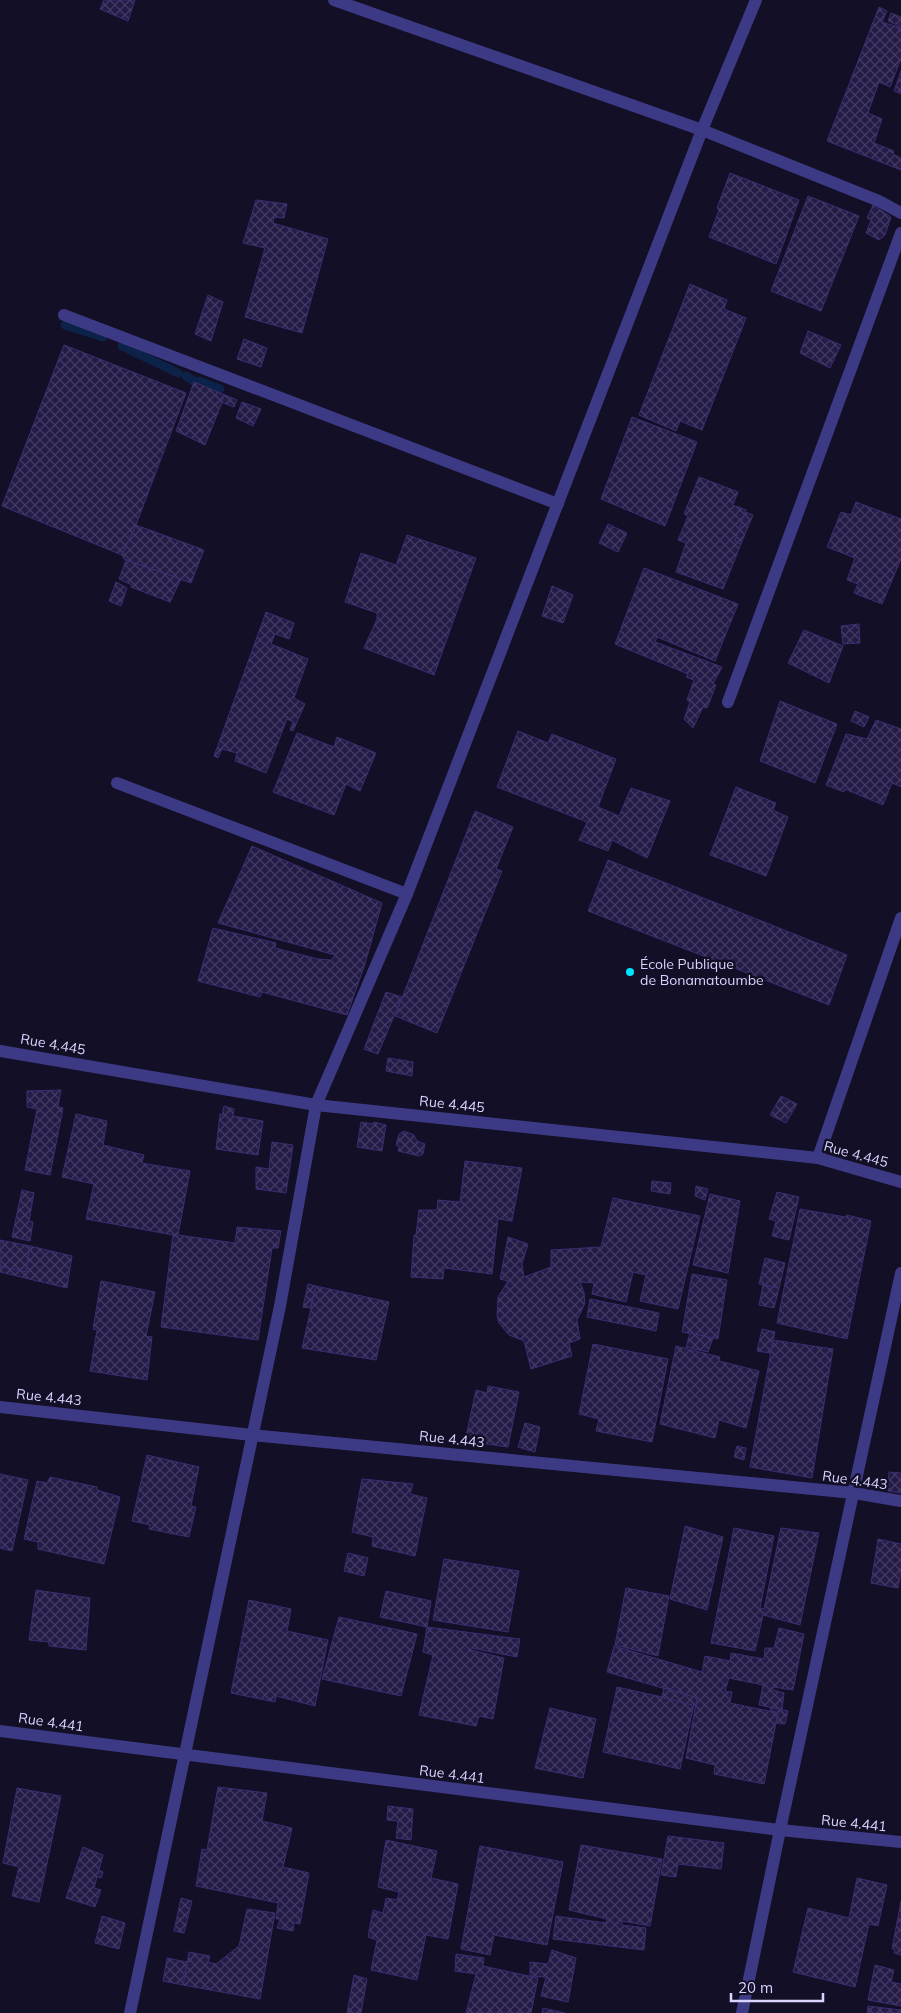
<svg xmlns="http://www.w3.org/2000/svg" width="901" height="2013" viewBox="0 0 901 2013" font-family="Mulish,sans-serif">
<defs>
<pattern id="building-cross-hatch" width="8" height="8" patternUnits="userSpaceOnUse" patternTransform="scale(1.25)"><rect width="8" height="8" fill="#241b47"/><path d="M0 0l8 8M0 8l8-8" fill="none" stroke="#433b63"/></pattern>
</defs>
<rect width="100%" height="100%" fill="#130f26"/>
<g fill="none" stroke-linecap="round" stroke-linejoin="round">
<g stroke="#0c2248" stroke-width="9">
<polyline points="65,325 103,337"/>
<polyline points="122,346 178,373"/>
<polyline points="186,376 195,382 199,381 220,389"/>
</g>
</g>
<g fill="url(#building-cross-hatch)" stroke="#3b2d73">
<polygon points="104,0 135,0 128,21 100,9"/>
<polygon points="879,7 887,11 882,22 901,28 901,59 890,87 879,82 868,113 882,119 874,143 894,151 893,154 901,158 901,170 827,141"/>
<polygon points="891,13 901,17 901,27 888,21"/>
<polygon points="901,71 901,94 894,91"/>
<polygon points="730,173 799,200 776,264 709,237 719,210 717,208"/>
<polygon points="808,196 859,216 821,311 771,291"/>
<polygon points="256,200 287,204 284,218 274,217 273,223 328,239 302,333 245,317 265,248 243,243"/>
<polygon points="873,205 891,217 885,235 879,240 866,233 871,220 867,218"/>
<polygon points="690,284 727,300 724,309 746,318 702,430 680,421 676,431 639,415"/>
<polygon points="208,295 223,302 211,341 195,334"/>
<polygon points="808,331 841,345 830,368 800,353"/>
<polygon points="244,339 267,348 261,367 237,359"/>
<polygon points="64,345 186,393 136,525 122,555 2,506"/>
<polygon points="194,382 225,395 205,445 176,431"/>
<polygon points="225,395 237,400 234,407 221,402"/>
<polygon points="242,402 261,409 253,426 236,418"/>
<polygon points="632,417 697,442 665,526 601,499"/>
<polygon points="699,477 738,492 733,505 746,510 735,541 741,544 723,589 676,572 686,543 678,540 688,516 684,514"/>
<polygon points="856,502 901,519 901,559 882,604 854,593 858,584 847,580 855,558 827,547 841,512 851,515"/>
<polygon points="745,512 753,515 741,544 735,541"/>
<polygon points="608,524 627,533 618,552 599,543"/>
<polygon points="136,525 204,550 191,583 124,559 122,555"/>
<polygon points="407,535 476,558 434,675 364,648 377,619 377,613 345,602 361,553 396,565"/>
<polygon points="126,560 181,579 170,602 131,587 132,585 119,579"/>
<polygon points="644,568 738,604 715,661 657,637 655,642 722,667 713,684 716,685 707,708 703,707 693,728 684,719 690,702 687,700 694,680 686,677 688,674 615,644"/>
<polygon points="116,582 127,588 121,606 109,601"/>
<polygon points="552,586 573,595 563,623 542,616"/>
<polygon points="266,612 294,623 289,639 275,634 271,644 308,659 294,698 305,704 293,731 290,730 293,722 287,719 266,773 235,761 237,753 222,749 218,758 214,756"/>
<polygon points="859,624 860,643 843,644 841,626"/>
<polygon points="804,630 843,646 829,683 788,663"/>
<polygon points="780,701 837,724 815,783 760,761"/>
<polygon points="855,711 869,717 864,727 851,721"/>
<polygon points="876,720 901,729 901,787 892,783 883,805 845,789 844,792 826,785 846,734 867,739"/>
<polygon points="518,731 548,743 552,734 616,759 598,807 619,816 631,788 670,801 647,858 612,840 608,851 579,840 587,822 497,787"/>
<polygon points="297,733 334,747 337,737 376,753 360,791 346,784 334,815 273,792"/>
<polygon points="736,787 776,803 773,810 788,817 766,876 710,855"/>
<polygon points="475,811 513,827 496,869 502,871 437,1033 395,1016"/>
<polygon points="252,846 382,903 365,964 347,1015 262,992 260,997 198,981 213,928 276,943 275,948 318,959 331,960 335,955 218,923"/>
<polygon points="608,860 847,955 829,1005 588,911"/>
<polygon points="386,992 402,997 378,1054 364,1049"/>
<polygon points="388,1058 413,1062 412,1076 386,1071"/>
<polygon points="61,1090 58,1107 63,1108 50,1175 25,1170 37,1109 27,1107 27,1091"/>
<polygon points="781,1096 797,1104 786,1123 770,1115"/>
<polygon points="224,1106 234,1109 233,1116 263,1121 258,1155 216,1149 220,1114 222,1115"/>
<polygon points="76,1114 107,1121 103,1145 144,1155 142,1163 190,1171 178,1235 235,1243 237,1227 281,1231 278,1248 272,1248 258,1340 161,1327 173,1235 86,1219 94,1184 62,1177"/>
<polygon points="361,1122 373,1124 374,1122 386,1125 382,1151 357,1147"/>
<polygon points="404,1131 414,1135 417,1141 425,1144 423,1154 419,1156 398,1151 399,1146 396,1145 399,1134"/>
<polygon points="272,1142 293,1145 286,1193 256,1189 256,1167 269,1169"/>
<polygon points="465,1161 522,1168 512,1221 498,1219 492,1274 444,1268 443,1279 411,1277 414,1235 416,1235 419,1210 437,1210 438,1200 460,1202"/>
<polygon points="652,1181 671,1183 670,1194 651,1191"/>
<polygon points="696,1186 708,1189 705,1200 695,1196"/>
<polygon points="22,1190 34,1193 29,1221 33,1222 30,1241 12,1237"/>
<polygon points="777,1192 799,1197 789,1240 772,1236 776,1221 769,1219"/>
<polygon points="710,1194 740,1201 728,1273 693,1265"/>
<polygon points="613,1198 700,1216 678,1309 640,1301 646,1275 633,1272 626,1302 592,1294 594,1283 580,1282 584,1292 585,1303 577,1320 580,1339 569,1343 572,1356 531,1369 524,1341 509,1335 499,1323 497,1316 498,1297 508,1281 500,1279 508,1237 528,1244 522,1264 524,1277 551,1267 551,1250 601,1247"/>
<polygon points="800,1209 845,1217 847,1215 871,1221 847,1339 777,1323"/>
<polygon points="0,1240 30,1246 26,1272 0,1266"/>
<polygon points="30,1246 72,1256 67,1288 0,1272 0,1266 26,1272"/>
<polygon points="765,1258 785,1263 779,1288 759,1284"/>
<polygon points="692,1274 727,1280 718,1339 682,1332"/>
<polygon points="101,1281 155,1292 146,1336 152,1337 147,1380 90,1371 97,1330 93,1329"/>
<polygon points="308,1284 316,1286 310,1308 303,1307"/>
<polygon points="763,1285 779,1288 774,1308 759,1305"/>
<polygon points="316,1286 389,1302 376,1360 302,1348"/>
<polygon points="590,1299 659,1313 656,1331 587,1317"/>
<polygon points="762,1329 775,1332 770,1353 757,1351"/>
<polygon points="690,1333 713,1338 708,1352 686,1347"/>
<polygon points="773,1340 833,1349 812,1478 750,1467"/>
<polygon points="593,1344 668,1359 652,1442 596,1431 599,1419 579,1414"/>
<polygon points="676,1346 720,1357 719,1361 759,1371 746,1428 719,1420 715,1438 660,1424"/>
<polygon points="488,1386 519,1392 508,1447 465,1441 476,1390 487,1393"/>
<polygon points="525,1423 540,1427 535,1452 518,1447"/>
<polygon points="737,1446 746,1448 744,1460 734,1457"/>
<polygon points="147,1455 199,1467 191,1506 196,1507 189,1537 149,1529 150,1525 132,1521"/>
<polygon points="889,1472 901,1473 901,1493 888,1491"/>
<polygon points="0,1474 28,1480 12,1551 0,1548"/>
<polygon points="50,1477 97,1487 97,1490 120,1497 104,1564 38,1549 38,1542 24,1539 37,1481 47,1483"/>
<polygon points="362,1479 413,1484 410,1494 427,1498 415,1556 372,1546 373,1537 352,1532"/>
<polygon points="685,1526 723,1537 707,1610 670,1599"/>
<polygon points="734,1528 774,1536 760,1608 764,1609 781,1528 819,1533 800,1625 763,1615 755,1651 711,1643"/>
<polygon points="878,1539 901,1544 901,1572 898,1588 871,1583"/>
<polygon points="348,1553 368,1558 364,1576 344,1571"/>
<polygon points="444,1559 519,1571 508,1632 433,1620"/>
<polygon points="626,1588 669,1596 658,1656 615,1645"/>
<polygon points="36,1590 90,1598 86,1650 49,1646 49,1642 29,1640"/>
<polygon points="386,1591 431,1601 427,1627 380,1617"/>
<polygon points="249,1600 291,1609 287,1631 328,1640 315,1706 276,1696 275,1702 231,1693"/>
<polygon points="339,1617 417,1634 401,1696 322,1679"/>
<polygon points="427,1627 520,1639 517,1657 471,1648 471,1650 504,1658 493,1719 479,1716 476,1726 419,1715 433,1655 423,1652"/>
<polygon points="779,1628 804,1634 793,1690 773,1687 773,1690 784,1693 782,1710 759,1705 763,1685 729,1678 725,1691 732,1692 730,1703 778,1713 764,1784 714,1774 715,1765 686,1758 697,1698 607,1672 614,1646 702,1672 705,1656 730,1661 731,1653 764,1659 765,1648 774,1648"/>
<polygon points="617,1687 694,1704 680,1769 603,1752"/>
<polygon points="664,1688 697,1698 696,1706 662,1697"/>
<polygon points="771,1707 788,1711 785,1724 776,1723 778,1713 770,1711"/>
<polygon points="550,1708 596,1719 583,1778 535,1768"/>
<polygon points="218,1787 267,1793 262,1821 292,1828 283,1867 309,1873 300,1924 294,1923 293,1931 277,1928 280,1919 276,1919 278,1903 196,1886 202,1849 207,1850"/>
<polygon points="17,1788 61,1796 39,1902 12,1896 19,1867 3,1863"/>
<polygon points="388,1806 413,1809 411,1840 396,1838 398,1821 387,1820"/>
<polygon points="668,1836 724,1843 721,1869 678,1864 676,1877 661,1875"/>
<polygon points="386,1840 437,1851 431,1878 458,1884 448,1939 426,1935 417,1980 371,1970 377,1940 368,1937 373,1910 383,1913 386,1898 397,1900 399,1892 378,1887"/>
<polygon points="581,1845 662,1859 650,1926 622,1921 622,1925 646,1928 644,1950 553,1939 556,1916 606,1923 607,1919 569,1910"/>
<polygon points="480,1846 563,1862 547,1945 494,1935 490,1955 461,1949"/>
<polygon points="83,1847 103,1855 99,1870 103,1872 101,1878 97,1877 94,1888 101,1890 95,1907 66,1898"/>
<polygon points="857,1878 887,1885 878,1926 869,1924 855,1987 793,1972 808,1908 849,1918"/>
<polygon points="181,1898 192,1901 184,1933 174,1931"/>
<polygon points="901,1901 901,1955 894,1953 895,1949 892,1949"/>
<polygon points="247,1909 275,1913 260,1999 183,1985 189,1952 210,1956 208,1962 216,1964 239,1946"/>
<polygon points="102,1916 125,1923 119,1949 95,1943"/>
<polygon points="552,1950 576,1958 568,2002 541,1996 546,1977 530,1976 530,1962 548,1964"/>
<polygon points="456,1954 484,1958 483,1966 538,1978 531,2013 466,2013 476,1974 455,1971"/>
<polygon points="167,1958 187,1962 183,1985 163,1981"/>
<polygon points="875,1965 894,1970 891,1982 901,1984 901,2006 868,2000"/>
<polygon points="354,1975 367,1979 361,2013 347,2013"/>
<polygon points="868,2006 901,2010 901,2013 867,2013"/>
<polygon points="543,2008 565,2013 542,2013"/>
</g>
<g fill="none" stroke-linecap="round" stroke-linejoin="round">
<g stroke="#3d3a85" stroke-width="12">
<polyline points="334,0 702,130 879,201 901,213"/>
<polyline points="64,315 558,504"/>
<polyline points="728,702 901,233"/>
<polyline points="117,783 407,894"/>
<polyline points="0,1051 316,1105 818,1158 901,1182"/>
<polyline points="818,1158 901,918"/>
<polyline points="0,1407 252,1435 854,1493 901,1501"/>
<polyline points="0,1731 780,1830 901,1842"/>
<polyline points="130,2013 280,1306 316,1105 407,894 702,130 756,0"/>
<polyline points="742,2013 780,1830 901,1273"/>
</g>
</g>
<circle fill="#00e5ff" stroke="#130f26" stroke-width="2" cx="630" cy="972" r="5"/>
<g text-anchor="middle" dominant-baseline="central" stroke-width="5" stroke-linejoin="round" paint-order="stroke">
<g font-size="14" fill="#d9d4ff" stroke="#130f26" text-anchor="start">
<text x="640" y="964">École Publique<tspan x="640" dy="16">de Bonamatoumbe</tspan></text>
</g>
<g font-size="14" fill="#d9d4ff" stroke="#130f26">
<text transform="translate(53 1044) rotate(10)">Rue 4.445</text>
<text transform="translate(452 1104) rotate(6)">Rue 4.445</text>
<text transform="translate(856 1154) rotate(15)">Rue 4.445</text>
<text transform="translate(49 1397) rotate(6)">Rue 4.443</text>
<text transform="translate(452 1439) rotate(6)">Rue 4.443</text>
<text transform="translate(855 1480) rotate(8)">Rue 4.443</text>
<text transform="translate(51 1722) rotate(8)">Rue 4.441</text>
<text transform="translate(452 1774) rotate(7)">Rue 4.441</text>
<text transform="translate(854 1823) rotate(6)">Rue 4.441</text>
</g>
</g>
<path d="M731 1993v8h92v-8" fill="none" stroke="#d9d4ff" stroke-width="2.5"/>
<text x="738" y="1993" font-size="15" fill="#d9d4ff" stroke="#130f26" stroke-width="4" paint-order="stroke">20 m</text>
</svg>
